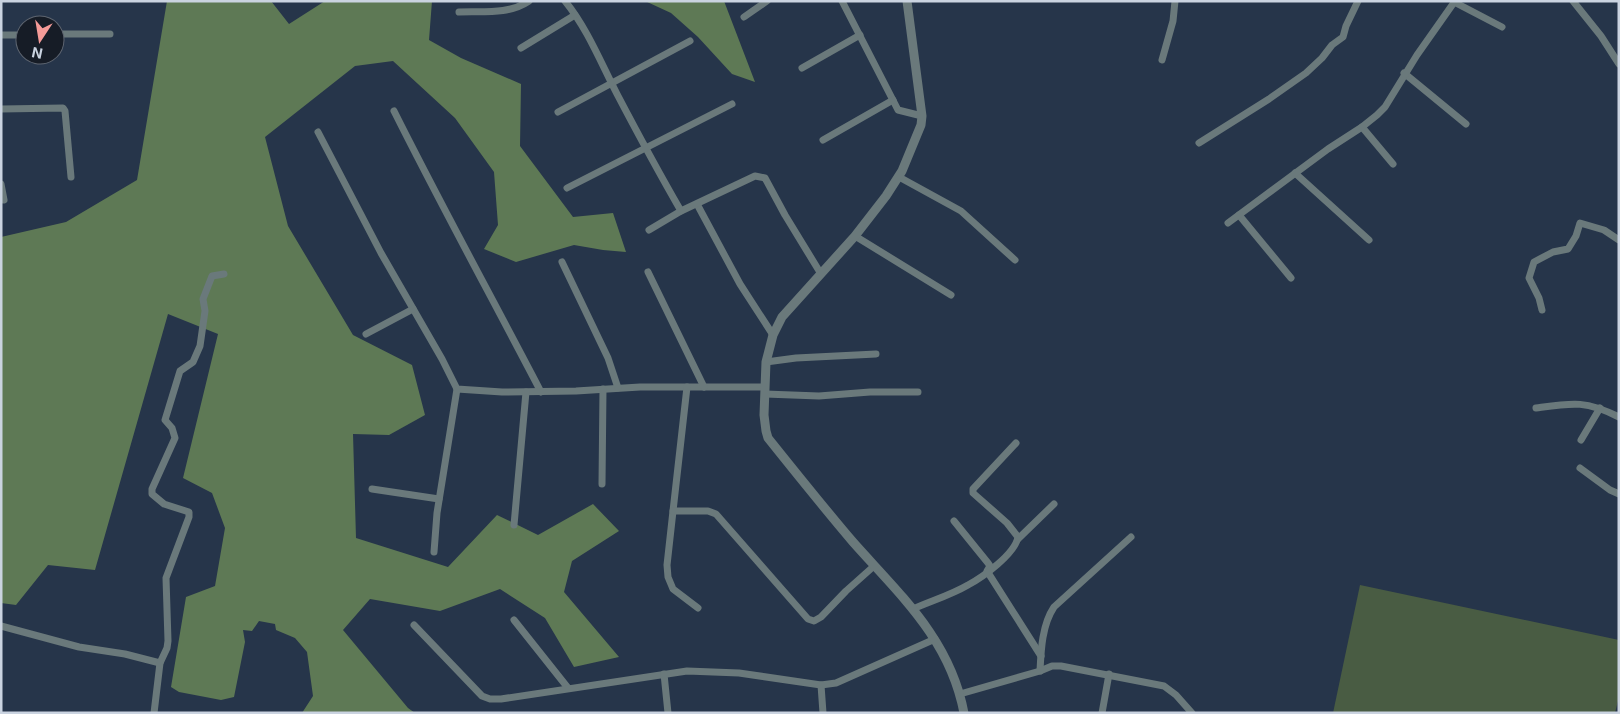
<svg xmlns="http://www.w3.org/2000/svg" width="1620" height="714" viewBox="0 0 1620 714" font-family="Inter,sans-serif">
<rect width="100%" height="100%" fill="#26354a"/>
<polygon fill="#495c43" points="1360,585 1619,640 1619,697 1615,713 1333,713"/>
<g fill="#5e7955">
<polygon points="167,1 271,1 289,24 325,1 432,1 429,40 461,58 521,84 520,146 573,217 613,213 626,252 603,250 574,245 516,262 484,249 498,225 494,172 455,118 393,61 355,66 265,137 288,226 353,335 412,365 425,415 389,435 353,434 356,538 448,567 497,515 538,535 593,504 619,531 572,561 564,592 619,657 574,667 545,618 500,589 440,611 370,599 343,630 408,708 415,713 302,713 313,696 307,652 295,638 276,630 275,624 259,621 252,631 243,630 245,642 234,697 221,700 179,692 171,687 186,597 215,586 225,528 212,493 183,478 218,334 168,314 95,570 48,565 16,605 1,603 1,237 66,222 137,180"/>
<polygon points="645,1 724,1 755,82 732,74 698,37 671,13"/>
</g>
<g fill="none" stroke-linecap="round" stroke-linejoin="round">
<g stroke="#6a797b" stroke-width="7">
<path d="M565,1c22,27 36,62 52,93 21,40 42,79 64,117"/>
<polyline points="842,1 898,110 922,116"/>
<polyline points="1573,1 1601,36 1619,64"/>
<polyline points="1454,2 1502,27"/>
<path d="M459,12c24,-1 49,3 70,-11"/>
<polyline points="744,17 767,1"/>
<polyline points="55,34 110,34"/>
<polyline points="1,35 25,35"/>
<polyline points="521,48 575,15"/>
<polyline points="1162,60 1173,21 1175,1"/>
<polyline points="802,68 860,35"/>
<polyline points="1404,73 1466,124"/>
<polyline points="1,109 63,108 65,111 71,177"/>
<path d="M394,111c47,94 98,187 147,281"/>
<polyline points="558,112 690,41"/>
<polyline points="1362,127 1393,164"/>
<polyline points="318,132 381,253 442,359 457,389 502,392 576,391 640,387 765,387"/>
<polyline points="823,140 893,100"/>
<polyline points="1199,143 1269,99 1306,73 1322,58 1332,45 1343,37 1346,26 1358,1"/>
<polyline points="1295,173 1369,240"/>
<polyline points="899,177 961,211 1015,260"/>
<polyline points="1,184 4,200"/>
<polyline points="567,188 732,104"/>
<polyline points="697,204 740,284 773,335"/>
<polyline points="1239,215 1291,278"/>
<polyline points="1228,223 1328,149 1362,127 1377,115 1385,107 1417,55 1455,1"/>
<polyline points="649,230 681,211 755,176 765,178 785,215 821,274"/>
<polyline points="855,236 951,295"/>
<polyline points="562,262 608,358 618,388"/>
<polyline points="648,272 704,387"/>
<polyline points="1542,310 1539,298 1529,278 1534,262 1553,252 1568,249 1576,236 1580,223 1604,230 1619,240"/>
<polyline points="366,334 413,309"/>
<polyline points="766,362 796,358 876,354"/>
<polyline points="687,387 673,511 667,565 668,577 673,589 698,608"/>
<polyline points="765,394 819,396 870,392 918,392"/>
<path d="M1536,408c36,-5 49,-8 83,9"/>
<polyline points="1581,440 1600,408"/>
<polyline points="1580,468 1610,490 1619,494"/>
<polyline points="602,484 603,389"/>
<polyline points="372,489 439,499"/>
<polyline points="673,511 708,511 716,514 808,619 814,621 821,617 846,591 874,566"/>
<polyline points="954,521 988,563 990,566 987,571 1041,656"/>
<polyline points="514,525 526,392"/>
<polyline points="1018,539 1054,504"/>
<polyline points="434,552 437,513 457,389"/>
<path d="M913,609c18,-8 38,-14 55,-24 15,-8 47,-31 50,-48l-11,-14 -34,-30v-4l43,-46"/>
<polyline points="514,620 568,688"/>
<polyline points="414,625 482,696 490,699 501,699 687,671 739,673 821,685 836,683 935,639"/>
<polyline points="1,626 79,647 125,654 160,663"/>
<path d="M1040,671c1,-21 2,-46 14,-64l77,-70"/>
<polyline points="664,674 668,713"/>
<polyline points="821,685 823,713"/>
<polyline points="960,694 1040,671 1052,666 1061,666 1164,686 1176,695 1192,713"/>
<polyline points="154,713 160,663 167,648 168,641 166,578 189,517 189,512 164,504 152,494 152,489 175,438 172,428 165,420 180,371 193,362 200,346 205,311 203,299 212,276 224,274"/>
<polyline points="1102,713 1109,674"/>
</g>
<path stroke="#6a797b" stroke-width="9" d="M907,1l15,115 -1,9 -19,46 -16,25 -31,40 -73,81 -9,18 -7,27 -2,53 2,16 2,7c28,35 56,70 85,104 47,53 97,97 111,171"/>
</g>
<rect width="1620" height="714" fill="none" stroke="#cad3e0" stroke-width="5"/>
<g transform="translate(40 40) rotate(192)"><circle r="24" fill="#161c26" stroke="#5e6570"/>
<path d="M0-4L9 19L0 12L-9 19Z" fill="#f59b98"/>
<text y="-8" font-size="14" font-weight="bold" text-anchor="middle" fill="#cad3e0">N</text>
</g>
</svg>
